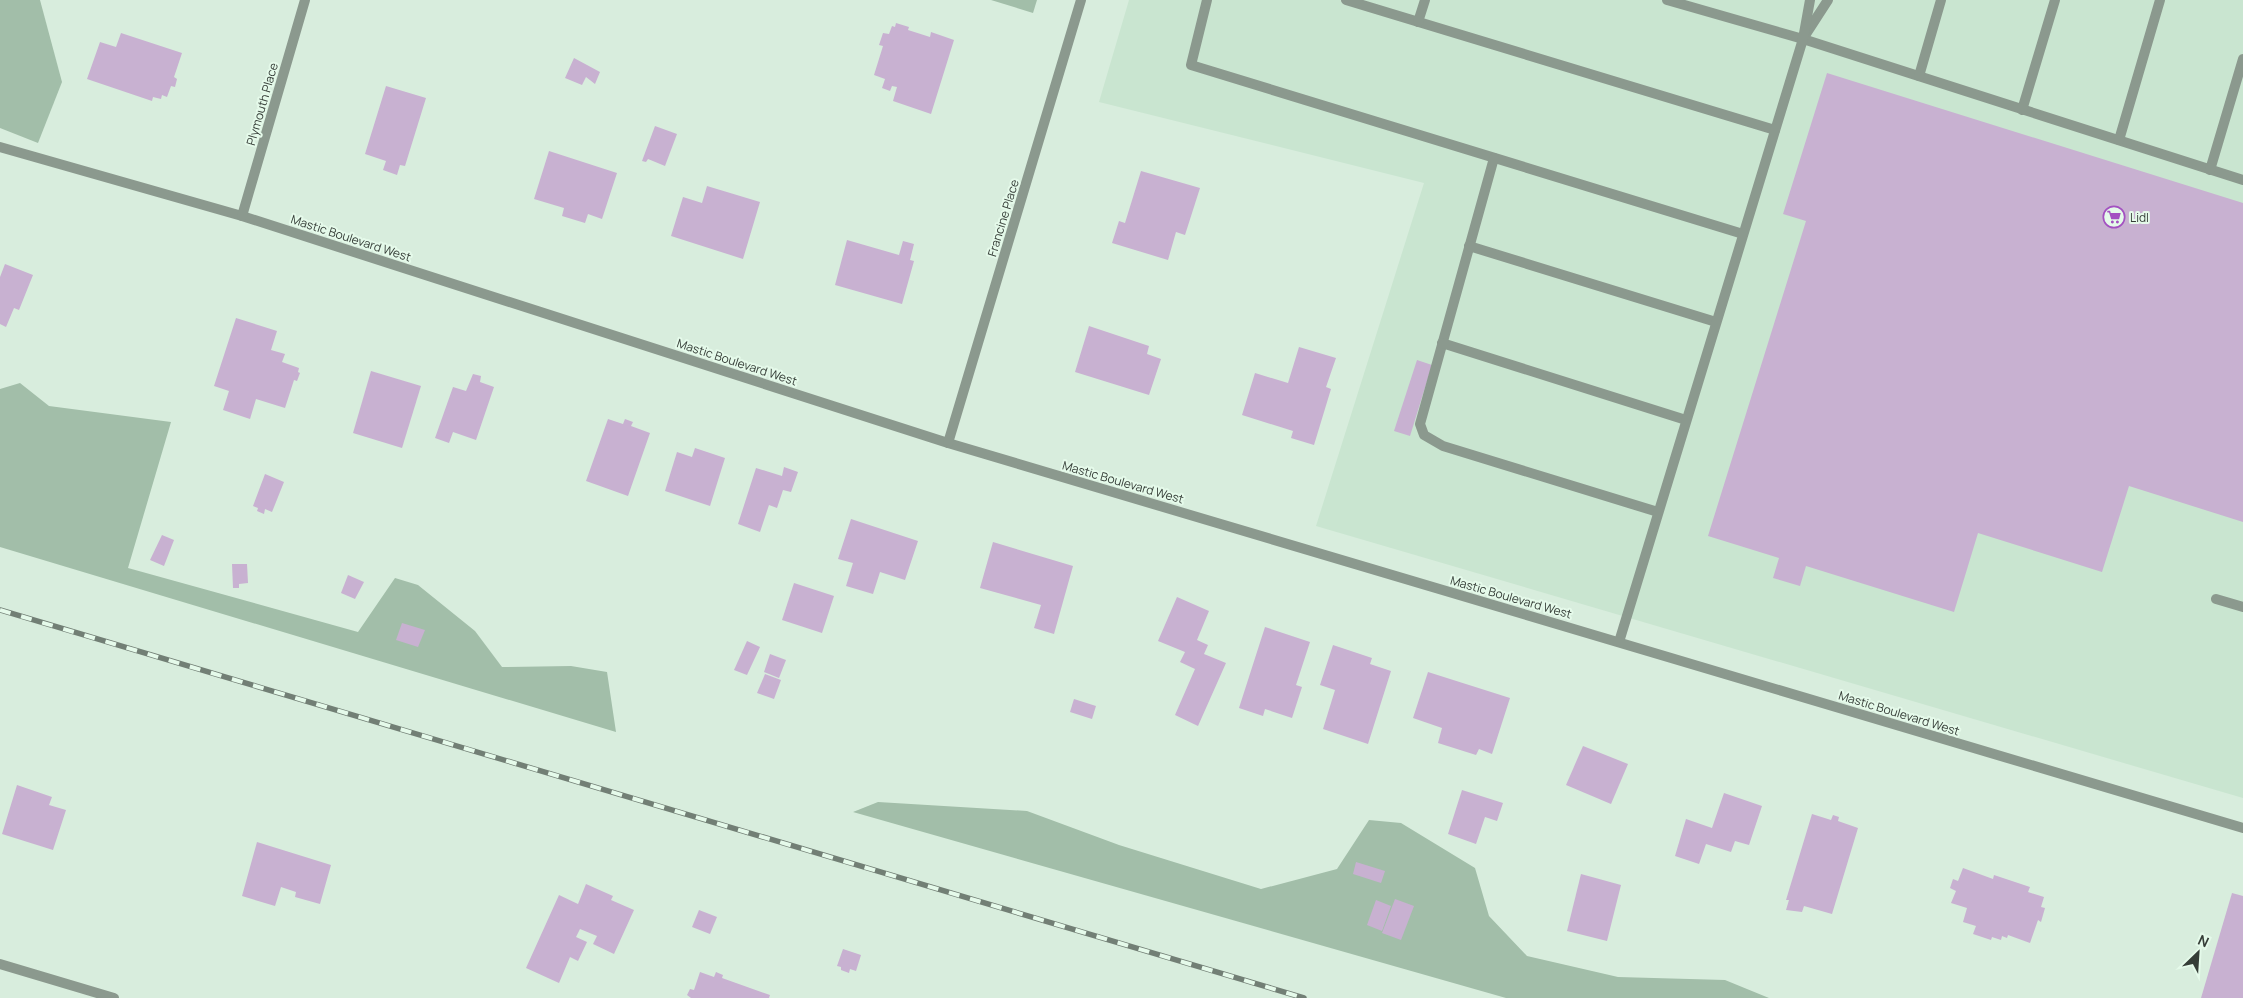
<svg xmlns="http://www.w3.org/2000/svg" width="2243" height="998" viewBox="0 0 2243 998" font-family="Manrope,sans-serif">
<rect width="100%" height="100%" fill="#d8eddd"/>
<polygon fill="#c9e5d0" points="1129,0 2243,0 2243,798 1316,526 1424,183 1099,102"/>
<g fill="#a2bea9">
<polygon points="0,0 40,0 62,82 38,143 0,128"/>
<polygon points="991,0 1037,0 1033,13"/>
<polygon points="20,383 49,406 171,422 128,568 358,632 395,578 418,585 475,631 502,667 571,666 607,672 616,732 0,547 0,389"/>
<polygon points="878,802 1027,811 1119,845 1261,889 1337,869 1369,820 1401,823 1475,868 1489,916 1527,956 1618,977 1725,980 1769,998 1506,998 853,812"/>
</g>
<g fill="#c8b1d1">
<polygon points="896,23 909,27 908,30 930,37 931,32 954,40 931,114 893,101 897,87 892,86 890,91 882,88 885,79 874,75 883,46 879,45 883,33 889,34 892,26 895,27"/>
<polygon points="121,33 182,53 174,77 177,79 175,87 171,86 167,97 162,95 161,99 153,97 152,101 87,79 100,42 116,47"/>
<polygon points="574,58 600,72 595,84 586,77 582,85 565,78"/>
<polygon points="1827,73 2243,203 2243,522 2129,486 2102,572 1978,533 1954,612 1806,566 1800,586 1773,578 1779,558 1708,536 1806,221 1783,214"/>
<polygon points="386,86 426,98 405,166 400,165 397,175 383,170 386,161 365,154"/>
<polygon points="655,126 677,134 665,166 648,159 646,162 642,161"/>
<polygon points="549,151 617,173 602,219 588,214 585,223 562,216 564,208 534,199"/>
<polygon points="1141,171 1200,188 1185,235 1176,232 1168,260 1112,243 1119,221 1125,223"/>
<polygon points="707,186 760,202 743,259 671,236 683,197 702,203"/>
<polygon points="847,240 899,255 903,241 914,244 910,260 914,261 902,304 835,285"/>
<polygon points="5,264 33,275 19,310 14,308 6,327 0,324 0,277"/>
<polygon points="236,318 277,331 271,350 285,354 282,362 299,368 298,372 300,373 297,381 294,380 285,408 256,399 250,419 223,410 229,391 214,386"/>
<polygon points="1089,326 1149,346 1147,354 1161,359 1149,395 1075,372"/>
<polygon points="1299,347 1336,358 1326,387 1331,389 1314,445 1291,438 1293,431 1242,415 1255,373 1288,383"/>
<polygon points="1417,360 1432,365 1410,436 1394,431"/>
<polygon points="371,371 421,386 402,448 353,433"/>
<polygon points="473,374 481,376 480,382 494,387 476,440 453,432 449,443 435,438 453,387 466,391"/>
<polygon points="608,419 623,424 625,419 633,422 631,426 650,433 628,496 586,481"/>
<polygon points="695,448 725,458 710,506 665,491 677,452 692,457"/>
<polygon points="784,467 798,472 791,492 783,490 777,508 769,505 760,532 738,524 756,468 782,476"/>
<polygon points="265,474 284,482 272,512 265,509 264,514 257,511 258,508 253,506"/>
<polygon points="851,519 918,541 905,580 880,572 873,594 846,586 853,563 838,559"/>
<polygon points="162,535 174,540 164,566 150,560"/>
<polygon points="993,542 1073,566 1054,634 1034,628 1041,605 980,588"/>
<polygon points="232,564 247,564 248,583 239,584 239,588 233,588"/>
<polygon points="348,575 364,582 355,599 341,593"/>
<polygon points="794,583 834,596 822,633 782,620"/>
<polygon points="1177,597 1209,611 1197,640 1208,645 1204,654 1226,663 1198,726 1175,715 1195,669 1180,662 1185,652 1158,641"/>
<polygon points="402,623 425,630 418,647 396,640"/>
<polygon points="1265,627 1310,642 1296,685 1302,687 1292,718 1265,709 1263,716 1239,708"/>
<polygon points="747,641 760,647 747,675 734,670"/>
<polygon points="1333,645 1372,658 1370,664 1391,671 1368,744 1323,729 1335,690 1320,685"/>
<polygon points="770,654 786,660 779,678 764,672"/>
<polygon points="1428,672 1510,698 1492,754 1479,749 1476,755 1438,743 1442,728 1413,718"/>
<polygon points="765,674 781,680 774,699 757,693"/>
<polygon points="1074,699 1096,706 1092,719 1070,712"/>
<polygon points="1583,746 1628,764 1611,804 1566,785"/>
<polygon points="17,785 52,797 49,805 66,810 53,850 2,834"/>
<polygon points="1462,790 1503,803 1497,821 1485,817 1476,844 1448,834"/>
<polygon points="1724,793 1762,806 1749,845 1735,841 1731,852 1706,844 1699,864 1675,856 1686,819 1712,828"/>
<polygon points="1812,814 1831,820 1833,815 1839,817 1838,821 1858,828 1832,914 1804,906 1802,912 1786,910 1789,900 1786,900"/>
<polygon points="257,842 331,865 320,904 295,897 296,892 281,887 275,906 242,896"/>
<polygon points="1356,862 1385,871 1381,883 1353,874"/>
<polygon points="1963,868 1993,879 1994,875 2030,887 2028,892 2044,897 2041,907 2045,908 2041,922 2038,920 2030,943 2008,935 2007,938 2002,936 2001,940 1992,937 1991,940 1973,934 1976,926 1963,922 1967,908 1951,903 1956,891 1950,888 1953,879 1958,881"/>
<polygon points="1581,874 1621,885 1607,941 1567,931"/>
<polygon points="586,884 613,896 611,900 634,910 614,954 593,944 597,936 580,929 576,937 587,942 578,961 570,957 559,983 526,968 559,895 578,904"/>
<polygon points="2232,893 2243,896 2243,998 2201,998"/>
<polygon points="1395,899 1414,906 1401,940 1382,933"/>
<polygon points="1376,900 1391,906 1382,931 1367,925"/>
<polygon points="699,910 717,917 710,934 692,927"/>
<polygon points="843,949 861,955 856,971 850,969 849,973 841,970 841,967 837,966"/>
<polygon points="700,972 714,977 716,972 723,975 722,978 770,995 769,998 691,998 687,995 690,989 694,990"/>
</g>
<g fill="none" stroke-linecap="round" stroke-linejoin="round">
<g stroke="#8b998e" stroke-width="10">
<polyline points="1207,0 1191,65 1743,234"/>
<polyline points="1346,0 1775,130"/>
<polyline points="1667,0 1803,39 2243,180"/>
<polyline points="1418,22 1425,0"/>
<polyline points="1806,34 1828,0"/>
<polyline points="1919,76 1941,0"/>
<polyline points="2022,110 2055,0"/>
<polyline points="2119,140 2160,0"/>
<polyline points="1494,158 1420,424 1424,435 1443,446 1658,512"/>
<polyline points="2210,170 2243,59"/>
<polyline points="1469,246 1716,322"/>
<polyline points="1442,343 1686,420"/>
<polyline points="2216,599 2243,607"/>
<polyline points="1619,642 1803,39 1810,0"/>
</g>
<g stroke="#8b998e" stroke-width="10">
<polyline points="0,147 242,216 948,443 2243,828"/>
<polyline points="242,216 305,0"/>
<polyline points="948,443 1081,0"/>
<polyline points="0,964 114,998"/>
</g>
<g stroke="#727f75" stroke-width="5.5">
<polyline id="rail" points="0,610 1304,998"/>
</g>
<use href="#rail" stroke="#e5faea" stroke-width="4" stroke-dasharray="11" stroke-linecap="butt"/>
</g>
<defs>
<g id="supermarket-ring" transform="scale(1.125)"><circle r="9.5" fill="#e5faea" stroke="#a351c1" stroke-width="1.5"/><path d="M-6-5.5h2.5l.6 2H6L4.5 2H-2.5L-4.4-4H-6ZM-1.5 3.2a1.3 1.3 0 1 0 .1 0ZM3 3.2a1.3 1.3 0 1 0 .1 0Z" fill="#a351c1"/></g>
</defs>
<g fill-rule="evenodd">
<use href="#supermarket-ring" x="2114" y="217"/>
</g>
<g text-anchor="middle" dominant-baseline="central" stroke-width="4" stroke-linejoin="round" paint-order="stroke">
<g font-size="12" fill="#353d37" stroke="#e5faea">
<text transform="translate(262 104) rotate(-74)">Plymouth Place</text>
<text transform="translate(1003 218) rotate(-73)">Francine Place</text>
<text transform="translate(351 238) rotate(18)">Mastic Boulevard West</text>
<text transform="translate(737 362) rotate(18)">Mastic Boulevard West</text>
<text transform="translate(1123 482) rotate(16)">Mastic Boulevard West</text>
<text transform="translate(1511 597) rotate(16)">Mastic Boulevard West</text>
<text transform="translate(1899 713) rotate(17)">Mastic Boulevard West</text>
</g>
<g font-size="12" fill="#353d37" stroke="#e5faea" text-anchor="start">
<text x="2130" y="217">Lidl</text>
</g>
</g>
<g transform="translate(2198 953) rotate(25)" stroke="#e5faea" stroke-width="4" paint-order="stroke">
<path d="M0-4L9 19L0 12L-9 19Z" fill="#353d37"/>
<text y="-8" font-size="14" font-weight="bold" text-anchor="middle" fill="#353d37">N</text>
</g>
</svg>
